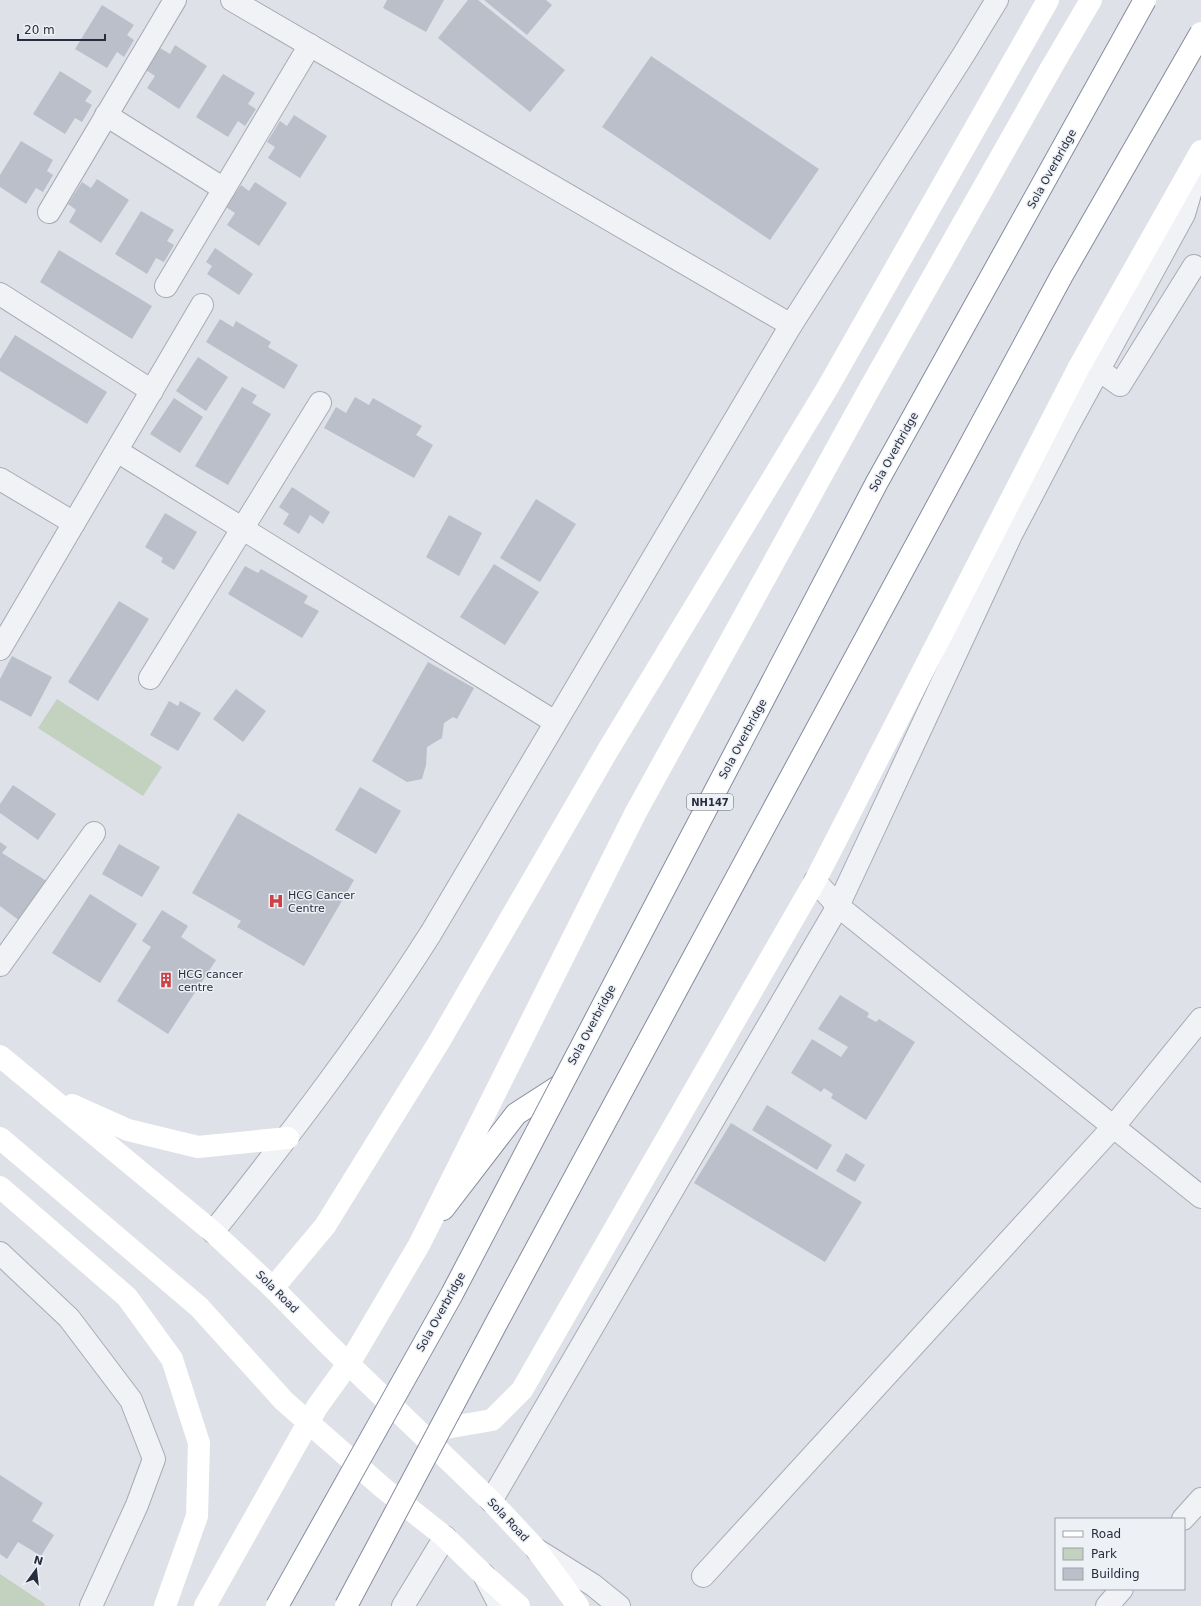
<svg xmlns="http://www.w3.org/2000/svg" width="1201" height="1606" viewBox="0 0 1201 1606" font-family="'DejaVu Sans',sans-serif">
<rect width="100%" height="100%" fill="#dee1e8"/>
<g fill="#c2d2bf">
<polygon points="57,699 162,767 143,796 38,728"/>
<polygon points="0,1574 45,1604 44,1606 0,1606"/>
</g>
<g fill="#bbbfca">
<polygon points="387,0 444,0 426,32 383,8"/>
<polygon points="468,0 478,0 565,70 530,112 438,38"/>
<polygon points="484,0 546,0 552,5 527,35"/>
<polygon points="102,5 134,25 127,35 134,40 124,57 117,52 107,68 75,49"/>
<polygon points="175,45 207,66 179,109 147,88 155,76 146,70 160,48 170,54"/>
<polygon points="651,56 819,169 770,240 602,127"/>
<polygon points="60,71 92,91 85,101 92,105 82,122 75,118 65,134 33,114"/>
<polygon points="223,74 255,93 248,104 256,109 245,126 238,121 228,137 196,117"/>
<polygon points="294,115 327,136 300,178 268,158 275,147 267,142 280,121 287,126"/>
<polygon points="21,141 53,160 47,171 53,175 43,192 36,188 26,204 0,187 0,175"/>
<polygon points="97,179 129,200 101,243 69,222 76,210 68,204 82,182 91,188"/>
<polygon points="255,182 287,203 259,246 227,225 235,213 226,207 241,185 249,191"/>
<polygon points="141,211 174,230 167,241 174,245 164,262 156,258 147,274 115,254"/>
<polygon points="215,248 253,274 239,295 207,274 212,266 206,262"/>
<polygon points="59,250 152,306 132,339 40,282"/>
<polygon points="220,319 233,327 236,321 271,342 268,347 298,365 284,389 206,342"/>
<polygon points="15,335 107,392 87,424 0,371 0,359"/>
<polygon points="198,357 228,377 206,411 176,391"/>
<polygon points="242,387 257,395 252,403 271,414 228,485 195,466"/>
<polygon points="355,397 369,405 373,398 422,426 416,435 433,445 414,478 324,428 336,407 346,413"/>
<polygon points="174,398 203,417 180,453 150,434"/>
<polygon points="292,487 330,512 323,524 310,515 299,534 283,524 289,514 279,507"/>
<polygon points="536,499 576,524 540,582 500,558"/>
<polygon points="165,513 197,532 174,570 161,562 163,558 145,547"/>
<polygon points="449,515 482,533 459,576 426,557"/>
<polygon points="494,564 539,592 505,645 460,617"/>
<polygon points="245,566 258,573 261,569 308,596 304,603 319,611 302,638 228,594"/>
<polygon points="119,601 149,619 98,701 68,682"/>
<polygon points="12,656 52,677 31,717 0,700 0,679"/>
<polygon points="428,662 474,688 457,719 453,717 444,723 442,738 427,747 426,765 422,779 407,782 372,761"/>
<polygon points="236,689 266,711 243,742 213,719"/>
<polygon points="169,701 178,706 180,701 201,713 178,751 150,735"/>
<polygon points="13,785 56,814 38,840 0,813 0,804"/>
<polygon points="360,787 401,811 376,854 335,830"/>
<polygon points="238,813 354,880 304,966 237,927 241,921 192,893"/>
<polygon points="0,842 7,847 2,853 53,885 24,924 0,906"/>
<polygon points="119,844 160,867 142,897 102,874"/>
<polygon points="90,894 137,924 100,983 52,953"/>
<polygon points="162,910 188,926 181,937 216,960 168,1034 117,1001 151,947 142,941"/>
<polygon points="840,995 869,1013 867,1017 876,1022 879,1019 915,1042 866,1120 831,1098 833,1094 824,1088 821,1092 791,1073 812,1039 841,1057 848,1047 818,1029"/>
<polygon points="767,1105 832,1145 817,1170 752,1130"/>
<polygon points="731,1123 862,1202 825,1262 694,1183"/>
<polygon points="846,1153 865,1165 855,1182 836,1171"/>
<polygon points="0,1475 43,1503 32,1521 54,1535 41,1556 18,1542 7,1559 0,1554"/>
</g>
<g fill="none" stroke-linecap="round" stroke-linejoin="round">
<g stroke="#a7abb5" stroke-width="24">
<g id="minor">
<polyline points="232,0 791,325"/>
<polyline points="106,115 224,189"/>
<polyline points="49,212 175,0"/>
<polyline points="166,286 310,45"/>
<polyline points="0,294 152,391"/>
<polyline points="1099,370 1120,385 1194,266"/>
<polyline points="117,451 555,722"/>
<polyline points="0,479 74,523"/>
<polyline points="0,649 202,305"/>
<polyline points="150,678 320,403"/>
<polyline points="815,881 838,906 1201,1197"/>
<polyline points="0,965 94,833"/>
<polyline points="0,1253 69,1318 131,1400 154,1459 137,1505 91,1606"/>
<polyline points="491,1501 838,906 1011,535 1067,428 1184,214 1199,163"/>
<polyline points="1183,1519 1201,1499"/>
<polyline points="537,1550 593,1585 619,1606"/>
<polyline points="484,1575 500,1606"/>
<polyline points="703,1576 1114,1126 1201,1019"/>
<polyline points="403,1606 445,1537"/>
<polyline points="1107,1606 1122,1589"/>
</g>
</g>
<g stroke="#a7abb5" stroke-width="24">
<path id="tertiary" d="M213,1232c77,-97 152,-195 218,-299l360,-608 173,-271 33,-54"/>
</g>
<g stroke="#858c9e" stroke-width="24">
<polyline id="trunk" points="443,1209 516,1114 561,1085"/>
</g>
<use href="#minor" stroke="#f1f2f6" stroke-width="22"/>
<use href="#tertiary" stroke="#f1f2f6" stroke-width="22"/>
<g stroke="#fff" stroke-width="22">
<polyline points="1050,70 1091,0"/>
<polyline points="0,1056 213,1232 273,1288 329,1345 491,1501 536,1549 578,1606"/>
<polyline points="72,1105 128,1130 198,1147 288,1138"/>
<polyline points="0,1138 199,1307 284,1401 382,1487 445,1537 484,1575 519,1606"/>
<polyline points="0,1187 127,1297 172,1359 199,1443 197,1516 165,1606"/>
<polyline points="273,1288 325,1226 439,1042 608,750 828,387 1048,0"/>
<polyline points="440,1429 492,1420 522,1390 815,881 1079,367 1201,151"/>
</g>
<use href="#trunk" stroke="#fff" stroke-width="22"/>
<g stroke="#858c9e" stroke-width="24" stroke-linecap="butt">
<g id="trunk-bridge">
<polyline points="277,1606 452,1294 876,484 1145,0"/>
<polyline points="346,1606 498,1320 1062,275 1201,33"/>
</g>
</g>
<polyline stroke="#fff" stroke-width="22" points="205,1606 317,1407 353,1357 419,1245 636,812 871,386 1050,70"/>
<use href="#trunk-bridge" stroke="#fff" stroke-width="22"/>
</g>
<defs>
<g id="hospital-bare" transform="scale(1.2)"><path d="M-5-5h3v3.5h4V-5h3V5h-3V1.5h-4V5h-3Z" fill="#ce4147" stroke="#edf0f5" stroke-width="2.5" paint-order="stroke"/></g>
<g id="building-bare" transform="scale(1.2)"><path d="M-4-6H4V6H1V3H-1V6H-4ZM-2.5-4.3h1.7v1.8h-1.7ZM.8-4.3h1.7v1.8H.8ZM-2.5-1h1.7V.8h-1.7ZM.8-1h1.7V.8H.8Z" fill="#ce4147" stroke="#edf0f5" stroke-width="2.5" paint-order="stroke"/></g>
</defs>
<g fill-rule="evenodd">
<use href="#hospital-bare" x="276" y="901"/>
<use href="#building-bare" x="166" y="980"/>
</g>
<g text-anchor="middle" dominant-baseline="central" stroke-width="3" stroke-linejoin="round" paint-order="stroke">
<rect fill="#edf0f5" stroke="#626875" stroke-width="1" x="687" y="794" width="46" height="16" rx="3"/>
<g font-size="10" font-weight="bold" fill="#272d3e">
<text x="710" y="802">NH147</text>
</g>
<g font-size="11" fill="#272d3e" stroke="#edf0f5">
<text transform="translate(1052 169) rotate(-61)">Sola Overbridge</text>
<text transform="translate(894 452) rotate(-61)">Sola Overbridge</text>
<text transform="translate(743 739) rotate(-62)">Sola Overbridge</text>
<text transform="translate(592 1025) rotate(-62)">Sola Overbridge</text>
<text transform="translate(277 1292) rotate(45)">Sola Road</text>
<text transform="translate(441 1312) rotate(-61)">Sola Overbridge</text>
<text transform="translate(508 1520) rotate(47)">Sola Road</text>
</g>
<g font-size="11" fill="#272d3e" stroke="#edf0f5" text-anchor="start">
<text x="288" y="895">HCG Cancer<tspan x="288" dy="13">Centre</tspan></text>
<text x="178" y="974">HCG cancer<tspan x="178" dy="13">centre</tspan></text>
</g>
</g>
<rect x="1055" y="1518" width="130" height="72" fill="#edf0f5" stroke="#9ea2ac"/>
<rect x="1063" y="1531" width="20" height="6" fill="#ffffff" stroke="#9ea2ac"/>
<text x="1091" y="1538" font-size="12" fill="#272d3e">Road</text>
<rect x="1063" y="1548" width="20" height="12" fill="#c2d2bf" stroke="#9ea2ac"/>
<text x="1091" y="1558" font-size="12" fill="#272d3e">Park</text>
<rect x="1063" y="1568" width="20" height="12" fill="#bbbfca" stroke="#9ea2ac"/>
<text x="1091" y="1578" font-size="12" fill="#272d3e">Building</text>
<g transform="translate(36 1570) rotate(15)" stroke="#edf0f5" stroke-width="3" paint-order="stroke">
<path d="M0-3L7 15L0 10L-7 15Z" fill="#272d3e"/>
<text y="-6" font-size="11" font-weight="bold" text-anchor="middle" fill="#272d3e">N</text>
</g>
<path d="M18 34v6h87v-6" fill="none" stroke="#272d3e" stroke-width="2"/>
<text x="24" y="34" font-size="12" fill="#272d3e" stroke="#edf0f5" stroke-width="3" paint-order="stroke">20 m</text>
</svg>
